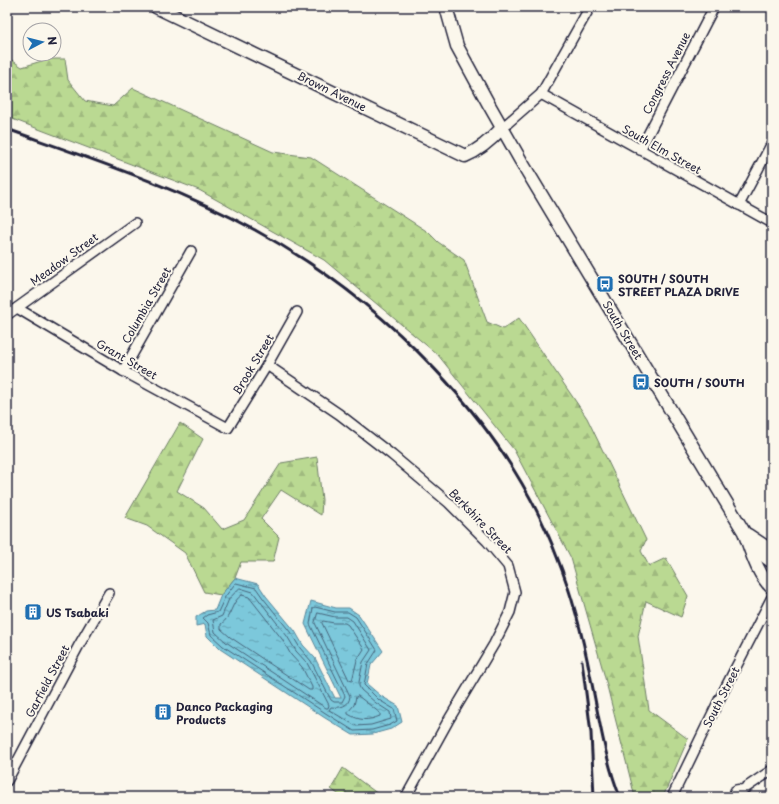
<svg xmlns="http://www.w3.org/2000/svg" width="779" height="804" viewBox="0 0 779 804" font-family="'Playpen Sans',sans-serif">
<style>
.forest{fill:url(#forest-firs);stroke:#6e7e66}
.water{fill:url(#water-ripples);stroke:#58869b}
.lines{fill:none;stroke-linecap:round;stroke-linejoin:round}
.shore{stroke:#46647b;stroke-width:1}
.street-casing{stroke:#22223b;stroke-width:12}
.secondary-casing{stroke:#22223b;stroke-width:15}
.highway-casing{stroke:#22223b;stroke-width:19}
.street{stroke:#fbf7ec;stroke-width:9}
.secondary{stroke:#fbf7ec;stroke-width:12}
.highway{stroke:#fbf7ec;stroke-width:16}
.rail{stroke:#22223b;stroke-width:3}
.labels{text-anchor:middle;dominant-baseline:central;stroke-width:4;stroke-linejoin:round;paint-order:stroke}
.street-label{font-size:11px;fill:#22223b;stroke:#fbf7ec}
.poi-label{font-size:11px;font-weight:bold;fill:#22223b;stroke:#fbf7ec;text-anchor:start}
</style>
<defs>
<pattern id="forest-firs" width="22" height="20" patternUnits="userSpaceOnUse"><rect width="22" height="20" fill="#bad992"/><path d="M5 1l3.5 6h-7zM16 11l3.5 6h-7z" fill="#a0ba7f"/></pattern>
<pattern id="water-ripples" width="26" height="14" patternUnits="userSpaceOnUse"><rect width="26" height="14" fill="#7cc8db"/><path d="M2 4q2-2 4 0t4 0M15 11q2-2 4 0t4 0" fill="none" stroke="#65a2b3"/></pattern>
</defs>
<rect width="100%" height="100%" fill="#fbf7ec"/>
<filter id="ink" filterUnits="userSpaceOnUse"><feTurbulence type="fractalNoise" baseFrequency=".025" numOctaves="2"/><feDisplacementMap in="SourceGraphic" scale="8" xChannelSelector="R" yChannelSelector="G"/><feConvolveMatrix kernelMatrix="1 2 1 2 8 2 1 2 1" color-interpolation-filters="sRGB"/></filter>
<g filter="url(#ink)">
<g class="forest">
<path d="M 7,57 L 22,67 L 48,59 L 65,59 L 68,80 L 85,101 L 113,106 L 133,88 L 273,152 L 311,157 L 428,232 L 438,242 L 464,260 L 487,322 L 503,329 L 519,318 L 587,418 L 646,540 L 641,551 L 649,566 L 666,558 L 688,596 L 681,617 L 646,601 L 638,636 L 649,710 L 688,739 L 663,797 L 635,797 L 604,674 L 571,558 L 514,450 L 438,355 L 324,260 L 199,190 L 7,117 Z"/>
<path d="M 180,423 L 203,439 L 177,491 L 204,508 L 222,529 L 244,520 L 281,463 L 317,457 L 322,500 L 321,515 L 281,490 L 261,519 L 279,537 L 273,562 L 241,562 L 235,578 L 221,595 L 204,592 L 185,553 L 147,526 L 125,518 Z"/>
<path d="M 343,768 L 382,797 L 342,797 L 331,789 Z"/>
</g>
<path class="water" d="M 235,578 L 258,584 L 266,596 L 295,631 L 303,645 L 315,658 L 335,698 L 341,698 L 305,624 L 311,601 L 336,608 L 349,608 L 359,615 L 383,651 L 371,665 L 367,684 L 381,696 L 398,706 L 402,722 L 391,729 L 373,734 L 353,735 L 325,718 L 220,649 L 207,636 L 205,624 L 196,626 L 196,617 L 206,611 L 215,610 L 221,595 Z"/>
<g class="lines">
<g class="shore">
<path d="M 236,583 L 256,588 L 263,598 L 291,633 L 300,648 L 311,661 L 331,700 L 334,702 L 342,702 L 345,696 L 310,624 L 313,608 L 315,607 L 335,612 L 348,612 L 356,617 L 377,650 L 368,664 L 364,685 L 379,700 L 394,709 L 397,721 L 390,725 L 372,730 L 354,731 L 327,714 L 223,646 L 211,635 L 208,623 L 203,618 L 207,615 L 218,612 L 225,597 Z"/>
<path d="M 240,588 L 253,592 L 287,636 L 296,651 L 307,663 L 329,705 L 328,708 L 326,708 L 226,642 L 215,632 L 213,620 L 222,616 L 229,599 Z"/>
<path d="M 242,595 L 249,597 L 282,639 L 291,655 L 302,667 L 312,687 L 312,690 L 309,690 L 230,637 L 221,629 L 221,624 C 232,617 231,601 242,595 Z"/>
<path d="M 318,613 L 335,617 L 347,617 L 353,621 L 371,650 L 363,662 L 359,682 L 359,686 L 361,690 L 376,703 L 390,712 L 391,719 L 371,725 L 356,726 L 329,710 L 331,707 C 340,708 349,707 350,696 L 315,623 Z"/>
<path d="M 323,621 L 334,623 L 345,623 L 348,625 L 364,649 L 357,660 L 352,681 L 349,680 L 322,623 Z"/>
<path d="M 358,696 L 380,713 L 380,716 C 367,721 360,721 348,714 L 348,712 L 354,705 L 356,697 Z"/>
</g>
<g class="street-casing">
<g id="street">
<path d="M 541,94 L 772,223"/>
<path d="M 502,128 L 541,94 L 590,7"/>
<path d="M 640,150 L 714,7"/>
<path d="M 739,205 L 772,143"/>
<path d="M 17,308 L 123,371 L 228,428 L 267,365 L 297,312"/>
<path d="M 7,315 L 135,223"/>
<path d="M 267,365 L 339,414 L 392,455 L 449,503 L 487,541 L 508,566 L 515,592 L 510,612 L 494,644 L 448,721 L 406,797"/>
<path d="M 123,371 L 191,251"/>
<path d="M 7,781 L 78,647 L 109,593"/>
<path d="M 735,795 L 772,770"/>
<path d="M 672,797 L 719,700 L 772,597"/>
</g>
</g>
<g class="secondary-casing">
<g id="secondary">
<path d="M 156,7 L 465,156 C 480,150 491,140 502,128"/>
<path d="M 446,7 L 457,46 L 488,103 L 521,161 L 744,532 C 751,551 757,574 772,588"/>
<path d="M 748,535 L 772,551"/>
<path d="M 750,542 L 756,550 L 772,562"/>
</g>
</g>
<g class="highway-casing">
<path id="highway" d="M 738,793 L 738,797"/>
</g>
<use href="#street" class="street"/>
<use href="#secondary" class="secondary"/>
<use href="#highway" class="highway"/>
<g class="rail">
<path d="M 7,129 C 91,159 177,187 255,230 C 381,299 506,421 557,557 C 573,597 583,637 591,679 C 599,718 605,759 620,797"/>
<path d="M 582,661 L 591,733 L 594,797"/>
</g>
</g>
</g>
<defs>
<g id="bus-square" transform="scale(0.9)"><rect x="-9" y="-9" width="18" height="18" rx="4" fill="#1f6fb2" stroke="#fbf7ec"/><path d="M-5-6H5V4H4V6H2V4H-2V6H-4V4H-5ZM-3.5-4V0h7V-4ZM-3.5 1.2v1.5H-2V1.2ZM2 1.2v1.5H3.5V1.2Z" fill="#fff"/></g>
<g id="building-square" transform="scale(0.9)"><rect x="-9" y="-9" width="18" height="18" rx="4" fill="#1f6fb2" stroke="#fbf7ec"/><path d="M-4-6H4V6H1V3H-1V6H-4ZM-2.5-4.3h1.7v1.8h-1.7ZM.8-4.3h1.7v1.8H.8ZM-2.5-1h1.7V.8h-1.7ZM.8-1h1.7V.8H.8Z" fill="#fff"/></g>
</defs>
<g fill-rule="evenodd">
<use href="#bus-square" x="605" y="284"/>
<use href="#bus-square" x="641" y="382"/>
<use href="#building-square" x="33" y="612"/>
<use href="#building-square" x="163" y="712"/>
</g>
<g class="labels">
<g class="street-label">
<text transform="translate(666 73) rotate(-63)">Congress Avenue</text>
<text transform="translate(332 91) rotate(26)">Brown Avenue</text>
<text transform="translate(662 149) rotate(29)">South Elm Street</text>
<text transform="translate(64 259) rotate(-36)">Meadow Street</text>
<text transform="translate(146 305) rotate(-60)">Columbia Street</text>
<text transform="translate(623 330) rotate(59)">South Street</text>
<text transform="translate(127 359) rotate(30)">Grant Street</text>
<text transform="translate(253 364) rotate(-59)">Brook Street</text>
<text transform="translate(481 521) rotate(46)">Berkshire Street</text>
<text transform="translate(47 681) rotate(-62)">Garfield Street</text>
<text transform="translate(721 697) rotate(-63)">South Street</text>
</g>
<g class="poi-label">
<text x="618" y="278">SOUTH / SOUTH<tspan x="618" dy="13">STREET PLAZA DRIVE</tspan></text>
<text x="654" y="382">SOUTH / SOUTH</text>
<text x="46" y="612">US Tsabaki</text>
<text x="176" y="706">Danco Packaging<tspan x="176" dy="13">Products</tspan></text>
</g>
</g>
<rect width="779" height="804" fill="none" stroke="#fbf7ec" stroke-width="24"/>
<rect x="12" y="12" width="755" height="780" fill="none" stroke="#22223b" stroke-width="1.5" filter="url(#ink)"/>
<g transform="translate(42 42) rotate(83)"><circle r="19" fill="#fbf7ec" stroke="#a4a2a5"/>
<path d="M0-3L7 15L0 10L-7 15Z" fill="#1f6fb2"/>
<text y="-6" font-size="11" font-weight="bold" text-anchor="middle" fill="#22223b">N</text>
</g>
</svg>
